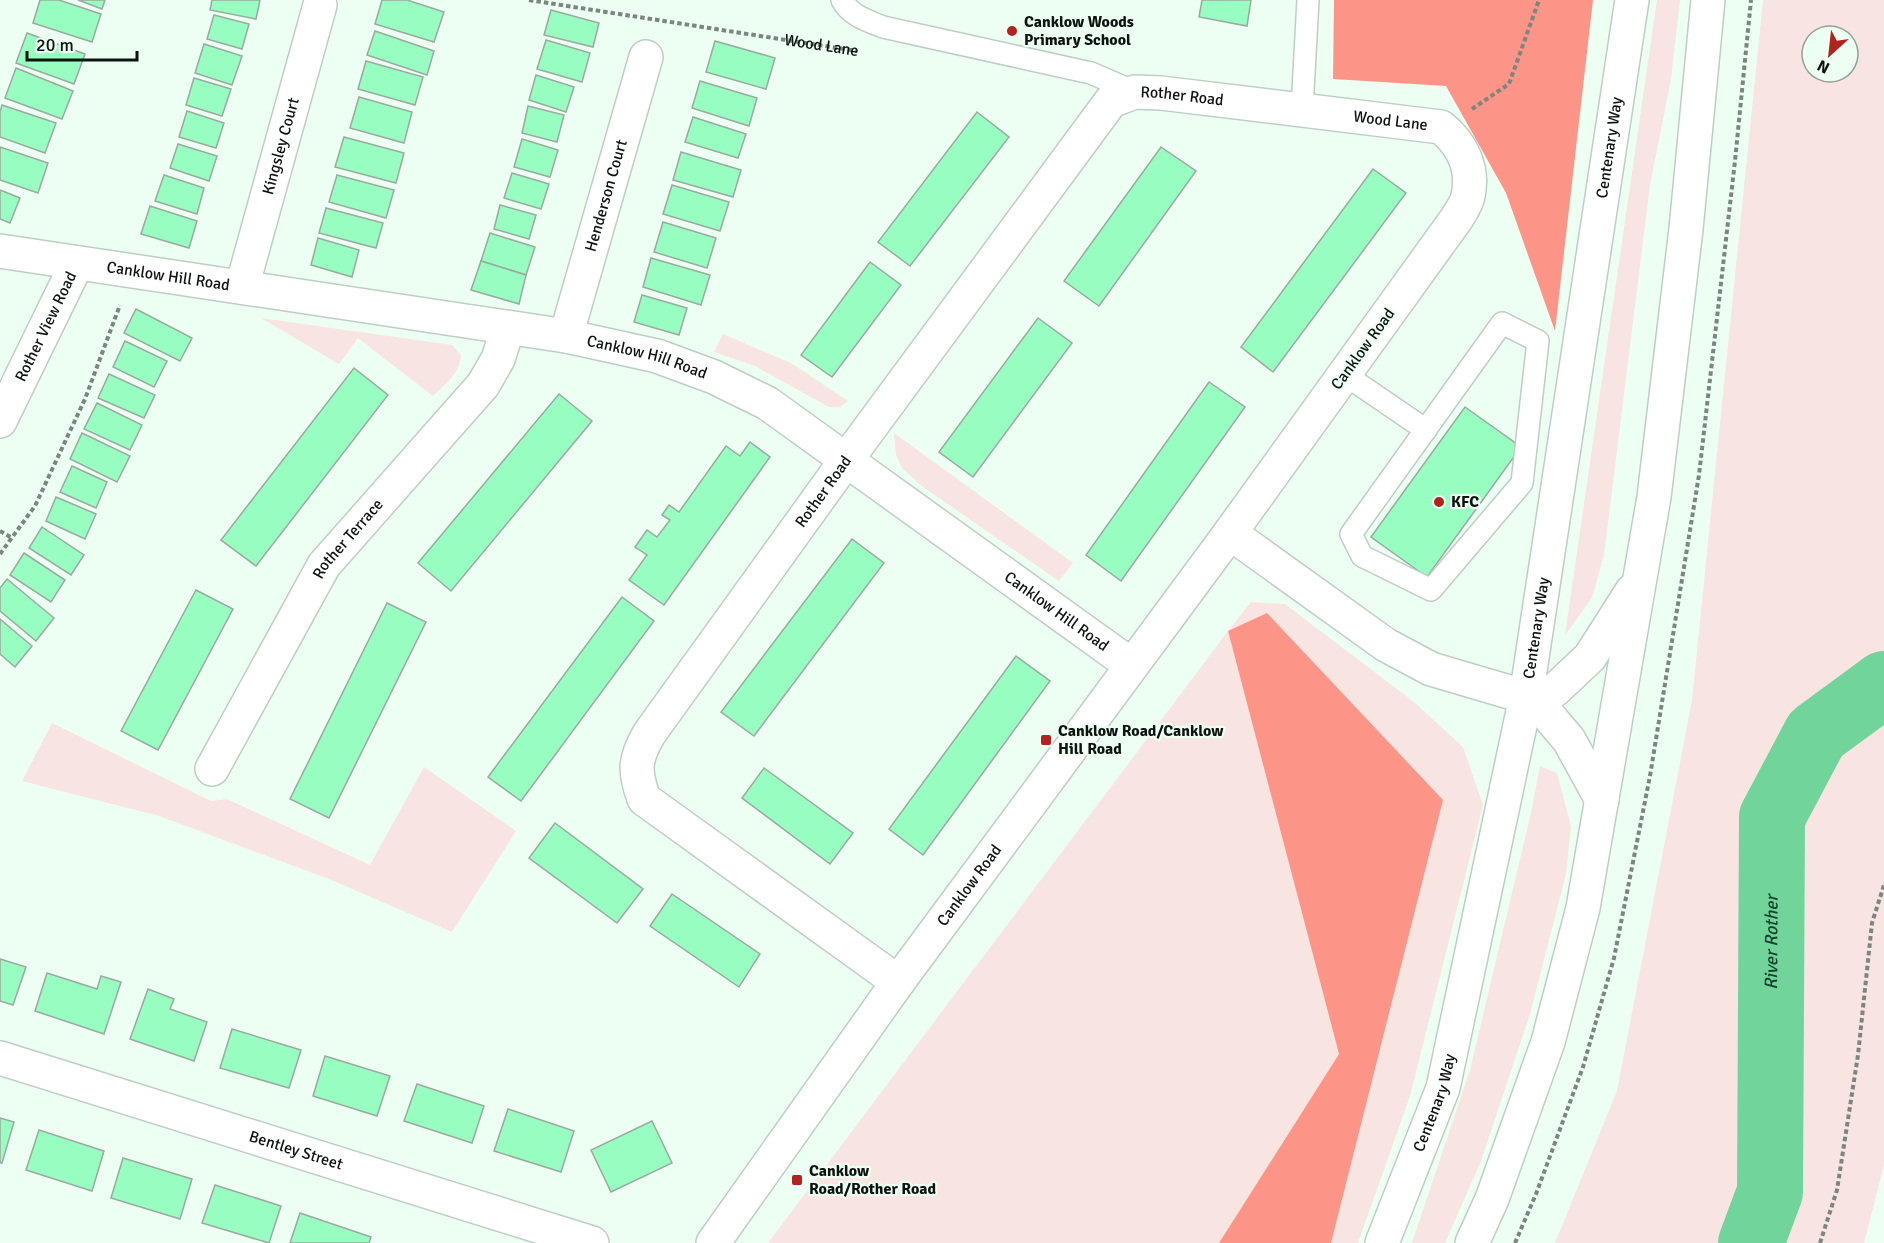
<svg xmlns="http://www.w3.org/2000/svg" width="1884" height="1243" viewBox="0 0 1884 1243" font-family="Signika,sans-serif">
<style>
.green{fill:#f8e4e0;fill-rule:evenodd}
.forest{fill:#fc9588}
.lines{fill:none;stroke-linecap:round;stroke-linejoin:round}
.river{stroke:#70d49b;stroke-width:66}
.building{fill:#98fdc1;stroke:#9aaa9f;stroke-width:1.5}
.lane-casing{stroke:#bdcec3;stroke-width:24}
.street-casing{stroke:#bdcec3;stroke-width:36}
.secondary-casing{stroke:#bdcec3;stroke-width:36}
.primary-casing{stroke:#bdcec3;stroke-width:36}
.path{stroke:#7a867e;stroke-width:4;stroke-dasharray:4.5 3;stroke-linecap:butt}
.lane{stroke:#fff;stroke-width:21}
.street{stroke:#fff;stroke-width:33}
.secondary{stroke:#fff;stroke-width:33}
.primary{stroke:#fff;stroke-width:33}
.poi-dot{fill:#b2221e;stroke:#edfff3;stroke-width:2}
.labels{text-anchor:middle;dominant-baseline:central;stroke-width:4.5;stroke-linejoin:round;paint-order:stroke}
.poi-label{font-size:16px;font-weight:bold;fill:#0d130f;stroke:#edfff3;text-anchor:start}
.street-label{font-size:16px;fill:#0d130f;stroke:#edfff3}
.water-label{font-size:18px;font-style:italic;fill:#16412a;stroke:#edfff3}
</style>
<rect width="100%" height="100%" fill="#edfff3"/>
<g class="green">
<path d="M 1657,0 L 1680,0 L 1671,79 L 1650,185 L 1604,555 L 1592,598 L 1565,635 Z"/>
<path d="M 1763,0 L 1884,0 L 1884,1165 L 1864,1243 L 1555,1243 L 1617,1091 L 1692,700 ZM 1812,36 L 1848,36 L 1848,72 L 1812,72 Z"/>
<path d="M 261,318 L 452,345 L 461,355 C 459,374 447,383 433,396 L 358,338 L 339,364 Z"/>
<path d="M 723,334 L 791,363 L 848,401 L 840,407 L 829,407 L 755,366 L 714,352 Z"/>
<path d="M 894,433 L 1073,563 L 1059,581 L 923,487 L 902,468 L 896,455 Z"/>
<path d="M 1251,602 L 1285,604 L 1414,702 L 1463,747 L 1483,805 L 1410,1096 L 1358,1243 L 1331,1243 L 1443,800 L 1228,631 L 1339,1054 L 1219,1243 L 768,1243 L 1228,631 Z"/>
<path d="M 52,723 L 211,801 L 227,799 L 370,865 L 424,767 L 516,831 L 452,932 L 329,879 L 159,816 L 22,781 Z"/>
<path d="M 1540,766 L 1557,773 L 1571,826 L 1566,874 L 1530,1014 L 1481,1161 L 1445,1243 L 1412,1243 L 1470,1070 L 1531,813 Z"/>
</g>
<g class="forest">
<path d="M 1334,0 L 1593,0 L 1555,331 L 1506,193 L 1446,86 L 1333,79 Z"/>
<path d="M 1267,613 L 1443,800 L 1331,1243 L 1219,1243 L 1339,1054 L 1228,631 Z"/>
</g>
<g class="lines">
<path class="river" id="s1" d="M 1751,1243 L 1770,1192 L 1772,817 L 1816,734 L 1884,684"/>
</g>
<g class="building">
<path d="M 40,0 L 59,0 L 101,14 L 92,42 L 33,23 Z"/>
<path d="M 78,0 L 105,0 L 102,9 Z"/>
<path d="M 212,0 L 260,0 L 256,19 L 210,10 Z"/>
<path d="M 382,0 L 407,0 L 444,12 L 434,42 L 375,24 Z"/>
<path d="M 1202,0 L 1251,0 L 1247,26 L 1199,17 Z"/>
<path d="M 551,10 L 599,23 L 593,47 L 544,35 Z"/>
<path d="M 214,15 L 249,24 L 242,49 L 207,39 Z"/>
<path d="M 375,31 L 434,51 L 427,75 L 367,55 Z"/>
<path d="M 27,33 L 85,54 L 74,84 L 16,63 Z"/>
<path d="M 546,40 L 590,53 L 582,82 L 537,69 Z"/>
<path d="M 715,41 L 775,58 L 766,89 L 706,72 Z"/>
<path d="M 204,44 L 242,56 L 232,85 L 195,73 Z"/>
<path d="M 366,61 L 423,77 L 415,105 L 358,89 Z"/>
<path d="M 16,68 L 73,91 L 62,119 L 5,98 Z"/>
<path d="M 536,75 L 574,87 L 566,112 L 529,100 Z"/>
<path d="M 194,78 L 231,89 L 222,116 L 186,105 Z"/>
<path d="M 700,81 L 757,98 L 749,126 L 692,108 Z"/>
<path d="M 359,97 L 412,112 L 404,143 L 350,128 Z"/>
<path d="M 2,105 L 56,123 L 45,153 L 0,137 L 0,112 Z"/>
<path d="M 528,106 L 564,115 L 557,142 L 522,133 Z"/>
<path d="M 187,111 L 224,123 L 216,148 L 179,137 Z"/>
<path d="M 977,112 L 1009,137 L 910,266 L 878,242 Z"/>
<path d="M 693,117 L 746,134 L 738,158 L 685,142 Z"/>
<path d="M 344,137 L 404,153 L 396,183 L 335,167 Z"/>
<path d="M 522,139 L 558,150 L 550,177 L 514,167 Z"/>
<path d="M 178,144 L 217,156 L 209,181 L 170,168 Z"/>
<path d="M 0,147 L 48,163 L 38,193 L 0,180 Z"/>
<path d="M 1161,147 L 1196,171 L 1099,306 L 1064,281 Z"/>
<path d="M 681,152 L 741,170 L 733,197 L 673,180 Z"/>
<path d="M 1373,169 L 1406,193 L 1273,372 L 1241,347 Z"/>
<path d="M 512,173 L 549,184 L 541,209 L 504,198 Z"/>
<path d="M 164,175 L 204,188 L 197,214 L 155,201 Z"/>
<path d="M 337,175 L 394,190 L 386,218 L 329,202 Z"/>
<path d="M 672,185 L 729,202 L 720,231 L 663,214 Z"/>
<path d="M 0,190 L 20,198 L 10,223 L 0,219 Z"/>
<path d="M 500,205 L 536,215 L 529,239 L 494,229 Z"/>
<path d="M 150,206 L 197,221 L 189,248 L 141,234 Z"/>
<path d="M 326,208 L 383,223 L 376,248 L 319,233 Z"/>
<path d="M 663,222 L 716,238 L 707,268 L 654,252 Z"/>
<path d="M 490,233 L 535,247 L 526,275 L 481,261 Z"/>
<path d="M 318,238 L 359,250 L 352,277 L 311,265 Z"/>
<path d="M 651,258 L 710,275 L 701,305 L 643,287 Z"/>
<path d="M 481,261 L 526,275 L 519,304 L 471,290 Z"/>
<path d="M 870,262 L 901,285 L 832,377 L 801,355 Z"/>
<path d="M 642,295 L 687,308 L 679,335 L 634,322 Z"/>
<path d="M 136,309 L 192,338 L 180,361 L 124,333 Z"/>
<path d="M 1038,318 L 1072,343 L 973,477 L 939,452 Z"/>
<path d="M 125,341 L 167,361 L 154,387 L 113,367 Z"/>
<path d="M 354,368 L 388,395 L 256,566 L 221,540 Z"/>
<path d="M 109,374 L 155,395 L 144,418 L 98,398 Z"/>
<path d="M 1209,382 L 1245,407 L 1121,581 L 1086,555 Z"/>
<path d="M 559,394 L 592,421 L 451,591 L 418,563 Z"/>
<path d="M 97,403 L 142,425 L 130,450 L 84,429 Z"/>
<path d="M 1465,407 L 1521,447 L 1427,577 L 1371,537 Z"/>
<path d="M 82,433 L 130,456 L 117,482 L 70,459 Z"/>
<path d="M 750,442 L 770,457 L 664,605 L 629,580 L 647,555 L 635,547 L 647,530 L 657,537 L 670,520 L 662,515 L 669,505 L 679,512 L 726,446 L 740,456 Z"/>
<path d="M 72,466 L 107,482 L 96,508 L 60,492 Z"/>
<path d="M 56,497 L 96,514 L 85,539 L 46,521 Z"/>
<path d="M 42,527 L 84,555 L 71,575 L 29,548 Z"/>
<path d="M 852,539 L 884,563 L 754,736 L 721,712 Z"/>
<path d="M 24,553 L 65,580 L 51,602 L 10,575 Z"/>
<path d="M 7,579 L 54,618 L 36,641 L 0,611 L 0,588 Z"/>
<path d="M 196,590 L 233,609 L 158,750 L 121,731 Z"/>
<path d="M 622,597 L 654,621 L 521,801 L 488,777 Z"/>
<path d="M 387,603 L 426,622 L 329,818 L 290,799 Z"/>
<path d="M 0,619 L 32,646 L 15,667 L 0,654 Z"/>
<path d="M 1016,656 L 1050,681 L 923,855 L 889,829 Z"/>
<path d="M 764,768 L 853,833 L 830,864 L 742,798 Z"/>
<path d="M 555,823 L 643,889 L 617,923 L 529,858 Z"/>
<path d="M 672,894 L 760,954 L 739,987 L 650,926 Z"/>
<path d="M 0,959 L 26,967 L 13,1005 L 0,1001 Z"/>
<path d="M 47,973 L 97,989 L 101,976 L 121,982 L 104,1034 L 35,1011 Z"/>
<path d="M 148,989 L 174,999 L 170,1009 L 207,1022 L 194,1061 L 130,1039 Z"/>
<path d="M 232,1029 L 301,1050 L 289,1088 L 220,1068 Z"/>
<path d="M 325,1056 L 390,1076 L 377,1116 L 313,1096 Z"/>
<path d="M 417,1084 L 484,1106 L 472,1143 L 404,1121 Z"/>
<path d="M 508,1109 L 574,1131 L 561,1172 L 494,1151 Z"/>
<path d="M 0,1118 L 14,1122 L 2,1163 L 0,1163 Z"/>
<path d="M 652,1121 L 672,1163 L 611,1192 L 591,1150 Z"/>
<path d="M 39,1130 L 104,1151 L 92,1191 L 26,1170 Z"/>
<path d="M 123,1158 L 192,1179 L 180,1219 L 111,1198 Z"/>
<path d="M 215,1185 L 281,1206 L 269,1243 L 202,1223 Z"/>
<path d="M 300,1213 L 371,1237 L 369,1243 L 290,1243 Z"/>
</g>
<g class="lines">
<g class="lane-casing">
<g id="lane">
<path d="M 842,0 C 851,16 866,20 883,27 L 1091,73 L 1135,92"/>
<path d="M 1302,109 L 1308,0"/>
<path d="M 1502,323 L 1538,341 L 1522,483 L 1431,590 L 1362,556 L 1351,534 Z"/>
<path d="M 1344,374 L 1426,430"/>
</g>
</g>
<g class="street-casing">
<g id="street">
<path id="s3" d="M 0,251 L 566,336 L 657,356 L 714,377 L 767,403 L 1131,665"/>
<path id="s4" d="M 242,287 L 320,5"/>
<path id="s5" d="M 566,336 L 646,57"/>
<path id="s6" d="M 0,421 L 77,263"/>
<path id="s7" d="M 212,769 L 324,565 L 483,385 L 498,359 L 508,328"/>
<path id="s8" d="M 898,982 L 644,799 C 634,771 634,760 649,734 L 847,459 L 1111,101 L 1135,92 L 1161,93 L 1441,127 C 1462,144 1474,168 1468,196 C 1467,203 1461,211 1457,218 L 1230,533"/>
<path id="s9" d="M 0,1058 L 592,1243"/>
</g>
</g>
<g class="secondary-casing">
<g id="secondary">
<path id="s10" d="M 713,1243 L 898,982 L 1230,533 L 1386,645 L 1431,669 L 1526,697 L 1546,713 L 1569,740 L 1602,800"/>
</g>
</g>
<g class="primary-casing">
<g id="primary">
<path d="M 1526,697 L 1555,690 L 1590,657 L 1632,591"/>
<path id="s11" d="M 1382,1243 L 1443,1088 L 1526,697 L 1632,0"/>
<path d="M 1472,1243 L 1492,1199 L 1548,1042 L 1583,908 L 1654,497 L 1686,229 L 1708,0"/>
</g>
</g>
<g class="path">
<path id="s2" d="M 529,0 L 857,51"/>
<path d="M 1472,109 L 1509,84 L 1539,0"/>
<path d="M 0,531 L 12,538"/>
<path d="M 0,554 L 35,506 L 85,399 L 120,305"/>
<path d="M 1515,1243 L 1536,1194 L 1583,1067 L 1614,958 L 1650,776 L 1699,475 L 1735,161 L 1751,0"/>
<path d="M 1820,1243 L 1837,1190 L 1858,1055 L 1872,923 L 1884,885"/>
</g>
<use href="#lane" class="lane"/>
<use href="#street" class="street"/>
<use href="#secondary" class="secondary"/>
<use href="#primary" class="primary"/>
</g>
<g class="poi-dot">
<circle cx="1012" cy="31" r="6"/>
<circle cx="1439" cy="502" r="6"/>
<rect x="1040" y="734" width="12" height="12" rx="3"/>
<rect x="791" y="1174" width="12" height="12" rx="3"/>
</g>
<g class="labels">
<g class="poi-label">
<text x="1024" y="22">Canklow Woods<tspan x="1024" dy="18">Primary School</tspan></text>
<text x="1451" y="502">KFC</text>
<text x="1058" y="731">Canklow Road/Canklow<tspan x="1058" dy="18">Hill Road</tspan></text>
<text x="809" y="1171">Canklow<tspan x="809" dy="18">Road/Rother Road</tspan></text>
</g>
<g class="street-label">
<text stroke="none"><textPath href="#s2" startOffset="296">Wood Lane</textPath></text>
<text stroke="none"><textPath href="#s8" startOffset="1238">Rother Road</textPath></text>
<text stroke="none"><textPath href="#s8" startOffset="1448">Wood Lane</textPath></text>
<text stroke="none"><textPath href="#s4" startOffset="146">Kingsley Court</textPath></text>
<text stroke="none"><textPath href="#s11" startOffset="1122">Centenary Way</textPath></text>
<text stroke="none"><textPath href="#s5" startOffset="146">Henderson Court</textPath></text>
<text stroke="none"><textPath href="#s3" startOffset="170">Canklow Hill Road</textPath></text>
<text stroke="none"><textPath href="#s6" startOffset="105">Rother View Road</textPath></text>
<text transform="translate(1363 349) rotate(-54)">Canklow Road</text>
<text stroke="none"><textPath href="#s3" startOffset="656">Canklow Hill Road</textPath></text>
<text stroke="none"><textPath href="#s8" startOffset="680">Rother Road</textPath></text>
<text stroke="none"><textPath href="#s7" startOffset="268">Rother Terrace</textPath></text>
<text stroke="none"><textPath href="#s3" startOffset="1142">Canklow Hill Road</textPath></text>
<text stroke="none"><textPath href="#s11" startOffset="636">Centenary Way</textPath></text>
<text stroke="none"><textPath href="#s10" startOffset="440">Canklow Road</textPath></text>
<text stroke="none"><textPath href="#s11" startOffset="150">Centenary Way</textPath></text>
<text stroke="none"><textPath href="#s9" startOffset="310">Bentley Street</textPath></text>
</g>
<g class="water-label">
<text stroke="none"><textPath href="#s1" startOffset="304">River Rother</textPath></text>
</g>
</g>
<g transform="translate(1830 54) rotate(207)"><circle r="28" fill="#edfff3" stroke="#93a198" stroke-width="1.5"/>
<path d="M0-4.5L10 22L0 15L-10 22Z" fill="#b2221e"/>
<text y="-9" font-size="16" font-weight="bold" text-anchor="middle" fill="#0d130f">N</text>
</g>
<path d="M27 51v9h110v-9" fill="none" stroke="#0d130f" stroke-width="3"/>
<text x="36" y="51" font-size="18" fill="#0d130f" stroke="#edfff3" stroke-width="4.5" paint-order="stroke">20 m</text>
</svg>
